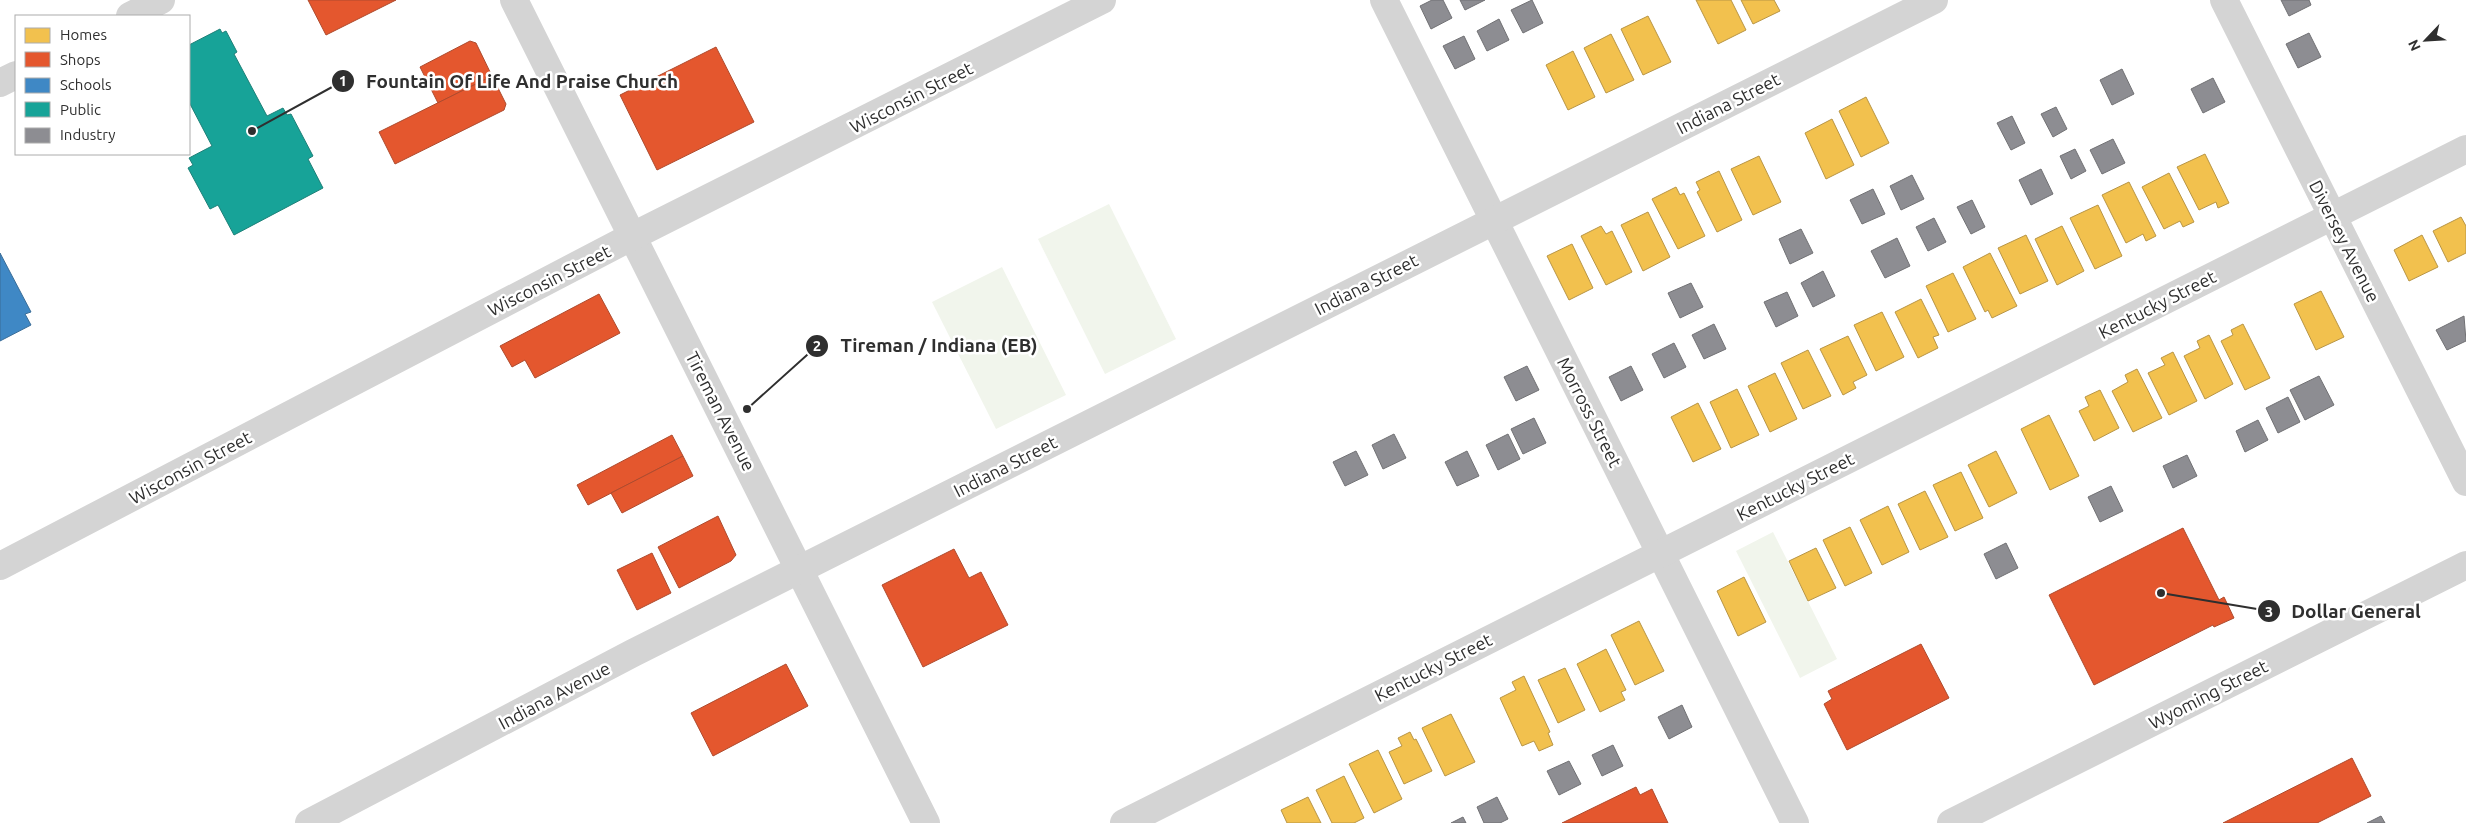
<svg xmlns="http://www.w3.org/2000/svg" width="2466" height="823" viewBox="0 0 2466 823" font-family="Ubuntu,sans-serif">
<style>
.green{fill:#f1f5ec}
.homes{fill:#f2c14e;stroke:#b89545}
.shops{fill:#e4572e;stroke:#ae4b2e}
.schools{fill:#3f88c5;stroke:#3a6d98}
.public{fill:#17a398;stroke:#1e8078}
.industry{fill:#8d8d92;stroke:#717174}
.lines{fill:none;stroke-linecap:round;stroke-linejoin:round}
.minor{stroke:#d4d4d4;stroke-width:28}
.labels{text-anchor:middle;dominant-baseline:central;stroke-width:5;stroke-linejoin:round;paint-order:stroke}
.street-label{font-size:18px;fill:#2f2f2f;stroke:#fff}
.leader{fill:none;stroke:#2f2f2f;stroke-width:2}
.callout-dot{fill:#2f2f2f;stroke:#fff;stroke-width:2}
.mark-label{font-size:15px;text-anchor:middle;font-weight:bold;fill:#fff}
.callout-label{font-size:19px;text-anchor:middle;font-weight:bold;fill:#2f2f2f;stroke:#fff;stroke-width:5;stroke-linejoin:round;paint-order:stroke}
</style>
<rect width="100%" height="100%" fill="#fff"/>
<g class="green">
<path d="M 1109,204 L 1176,339 L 1105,374 L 1038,239 Z"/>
<path d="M 1002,267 L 1066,395 L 996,429 L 932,302 Z"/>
<path d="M 1773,532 L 1837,659 L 1800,678 L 1736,551 Z"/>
</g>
<g class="homes">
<path d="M 1696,0 L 1731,0 L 1746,30 L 1718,44 Z"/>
<path d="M 1741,0 L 1774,0 L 1780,11 L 1753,24 Z"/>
<path d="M 1648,16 L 1671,62 L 1643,75 L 1621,29 Z"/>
<path d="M 1611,34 L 1634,80 L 1606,93 L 1584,48 Z"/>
<path d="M 1573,51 L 1595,97 L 1568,110 L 1546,65 Z"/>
<path d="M 1866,97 L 1889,143 L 1861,157 L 1839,111 Z"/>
<path d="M 1832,119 L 1854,165 L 1826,179 L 1805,133 Z"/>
<path d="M 2205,154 L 2229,203 L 2218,208 L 2216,202 L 2199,210 L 2177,167 Z"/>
<path d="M 1759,156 L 1781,202 L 1753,215 L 1731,169 Z"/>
<path d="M 1719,171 L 1742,220 L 1717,232 L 1697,192 L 1700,190 L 1696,182 Z"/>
<path d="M 2169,173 L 2194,222 L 2183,227 L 2180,221 L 2164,229 L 2142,187 Z"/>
<path d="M 2129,182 L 2156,236 L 2146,241 L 2143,234 L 2126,243 L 2102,195 Z"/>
<path d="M 1676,187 L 1680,195 L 1684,193 L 1705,236 L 1678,249 L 1652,199 Z"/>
<path d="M 2098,205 L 2122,256 L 2095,269 L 2070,218 Z"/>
<path d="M 1648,212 L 1670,257 L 1643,271 L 1621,225 Z"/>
<path d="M 2461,217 L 2466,226 L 2466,253 L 2448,262 L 2433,231 Z"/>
<path d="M 1601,226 L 1606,234 L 1612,231 L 1632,272 L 1606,285 L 1581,236 Z"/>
<path d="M 2062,226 L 2084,271 L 2057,285 L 2035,239 Z"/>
<path d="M 2026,235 L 2048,281 L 2020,294 L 1998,248 Z"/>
<path d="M 2422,235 L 2438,267 L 2409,281 L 2394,250 Z"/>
<path d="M 1572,244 L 1593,288 L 1569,300 L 1547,256 Z"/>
<path d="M 1990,253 L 2017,306 L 1992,318 L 1988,310 L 1985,312 L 1963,267 Z"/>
<path d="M 1953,273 L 1976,319 L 1948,332 L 1926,286 Z"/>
<path d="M 2321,291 L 2344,337 L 2316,350 L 2294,304 Z"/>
<path d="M 1921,299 L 1939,335 L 1933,337 L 1938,348 L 1918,358 L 1895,312 Z"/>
<path d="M 1882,312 L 1904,357 L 1876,371 L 1854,325 Z"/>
<path d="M 2243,324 L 2270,378 L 2245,390 L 2221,341 L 2233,335 L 2231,330 Z"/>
<path d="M 2209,335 L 2233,384 L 2205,399 L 2184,356 L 2200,348 L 2197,341 Z"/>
<path d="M 1848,336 L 1867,375 L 1853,382 L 1856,388 L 1843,395 L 1820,349 Z"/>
<path d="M 1808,350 L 1831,396 L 1803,409 L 1781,363 Z"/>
<path d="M 2173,352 L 2197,401 L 2169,415 L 2148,373 L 2165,365 L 2161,358 Z"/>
<path d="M 2137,369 L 2162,418 L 2133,432 L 2112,391 L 2128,382 L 2125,375 Z"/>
<path d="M 1775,373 L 1797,419 L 1770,432 L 1748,386 Z"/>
<path d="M 1737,389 L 1759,435 L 1731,448 L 1710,402 Z"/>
<path d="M 2100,390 L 2119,428 L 2094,441 L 2079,411 L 2089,406 L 2085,397 Z"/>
<path d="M 1698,403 L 1721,449 L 1693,462 L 1671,417 Z"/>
<path d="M 2049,415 L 2079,476 L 2050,490 L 2021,429 Z"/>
<path d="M 1996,451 L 2017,493 L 1989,507 L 1968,465 Z"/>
<path d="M 1961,472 L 1983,518 L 1955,531 L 1933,485 Z"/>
<path d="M 1925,491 L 1948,537 L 1920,550 L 1898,504 Z"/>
<path d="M 1888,506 L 1909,552 L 1882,565 L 1860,520 Z"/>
<path d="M 1850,527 L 1872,573 L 1845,586 L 1823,540 Z"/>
<path d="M 1816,548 L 1836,588 L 1808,601 L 1789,561 Z"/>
<path d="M 1744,577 L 1766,622 L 1738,636 L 1717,591 Z"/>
<path d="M 1639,621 L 1664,671 L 1635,685 L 1611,635 Z"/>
<path d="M 1606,649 L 1626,690 L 1621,692 L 1625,700 L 1600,712 L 1577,664 Z"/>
<path d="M 1565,668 L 1585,710 L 1558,723 L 1538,680 Z"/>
<path d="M 1524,676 L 1550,732 L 1548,733 L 1553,745 L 1539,751 L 1534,741 L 1522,746 L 1500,698 L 1516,690 L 1512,682 Z"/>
<path d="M 1451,714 L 1475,762 L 1445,776 L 1422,728 Z"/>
<path d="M 1410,732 L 1414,740 L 1416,739 L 1432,771 L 1404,784 L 1389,752 L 1402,746 L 1398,738 Z"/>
<path d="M 1378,750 L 1402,799 L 1374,813 L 1349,764 Z"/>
<path d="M 1344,776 L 1364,818 L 1354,823 L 1332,823 L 1316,790 Z"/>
<path d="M 1308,797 L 1321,823 L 1287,823 L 1281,810 Z"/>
</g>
<g class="shops">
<path d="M 308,0 L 396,0 L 326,35 Z"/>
<path d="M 470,41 L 476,43 L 492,76 L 438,103 L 420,67 Z"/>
<path d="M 716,47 L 754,122 L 657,170 L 620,95 Z"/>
<path d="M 492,76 L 506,104 L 504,110 L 395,164 L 379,132 Z"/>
<path d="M 599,294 L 620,333 L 535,378 L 525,360 L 512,367 L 500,346 Z"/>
<path d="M 672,435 L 683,456 L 588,505 L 577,485 Z"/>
<path d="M 683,456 L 693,476 L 622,513 L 611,493 Z"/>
<path d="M 718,516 L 736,555 L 731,561 L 679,588 L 658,547 Z"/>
<path d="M 2183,528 L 2219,600 L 2224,597 L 2234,618 L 2214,627 L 2213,625 L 2094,685 L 2049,595 Z"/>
<path d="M 954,549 L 969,578 L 981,572 L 1008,625 L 923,667 L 882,585 Z"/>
<path d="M 652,553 L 671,593 L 637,610 L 617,570 Z"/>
<path d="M 1921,644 L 1949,698 L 1847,750 L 1824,704 L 1832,699 L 1828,691 Z"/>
<path d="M 786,664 L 808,706 L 713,756 L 691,713 Z"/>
<path d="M 2352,758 L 2371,796 L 2317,823 L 2223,823 Z"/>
<path d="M 1636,787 L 1640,795 L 1652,789 L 1668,823 L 1562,823 Z"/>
</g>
<path class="schools" d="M 0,253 L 31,312 L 25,314 L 31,325 L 0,341 Z"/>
<path class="public" d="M 220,29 L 222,33 L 226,31 L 237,52 L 234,54 L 267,116 L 283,108 L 287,115 L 291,114 L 313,156 L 308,159 L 323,188 L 234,235 L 218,205 L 210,209 L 188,168 L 193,165 L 189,158 L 212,146 L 189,102 L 189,45 Z"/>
<g class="industry">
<path d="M 1432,0 L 1443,0 L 1452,18 L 1431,29 L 1420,6 Z"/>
<path d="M 1460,0 L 1485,0 L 1465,10 Z"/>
<path d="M 1532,0 L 1543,23 L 1523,33 L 1511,10 Z"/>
<path d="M 2281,0 L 2309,0 L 2311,5 L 2289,16 Z"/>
<path d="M 1499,19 L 1509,40 L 1487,51 L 1477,31 Z"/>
<path d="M 2309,33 L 2321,57 L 2298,68 L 2286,44 Z"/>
<path d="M 1464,36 L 1475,59 L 1455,69 L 1443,46 Z"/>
<path d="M 2122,69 L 2134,94 L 2112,105 L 2100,80 Z"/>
<path d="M 2213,78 L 2225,102 L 2203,113 L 2191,89 Z"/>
<path d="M 2056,107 L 2067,129 L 2053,137 L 2041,114 Z"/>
<path d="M 2012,116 L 2025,143 L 2011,150 L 1997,123 Z"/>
<path d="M 2113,139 L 2125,163 L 2102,174 L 2090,150 Z"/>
<path d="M 2075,149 L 2086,171 L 2071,179 L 2060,156 Z"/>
<path d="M 2041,169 L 2053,194 L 2031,205 L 2019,180 Z"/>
<path d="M 1912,175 L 1924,199 L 1901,210 L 1890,186 Z"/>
<path d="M 1873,189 L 1885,214 L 1862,224 L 1850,200 Z"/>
<path d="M 1972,200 L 1985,227 L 1971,234 L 1957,207 Z"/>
<path d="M 1934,218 L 1946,242 L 1928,251 L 1916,227 Z"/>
<path d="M 1801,229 L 1813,253 L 1790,264 L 1779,239 Z"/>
<path d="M 1897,238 L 1910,266 L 1885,278 L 1871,251 Z"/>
<path d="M 1823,271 L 1835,296 L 1813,307 L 1801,283 Z"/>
<path d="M 1691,283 L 1703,307 L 1680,318 L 1668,293 Z"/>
<path d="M 1787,292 L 1798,316 L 1776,327 L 1764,302 Z"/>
<path d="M 2464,316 L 2466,341 L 2447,350 L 2436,330 Z"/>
<path d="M 1714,324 L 1726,349 L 1704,359 L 1692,335 Z"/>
<path d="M 1674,343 L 1686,367 L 1664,378 L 1652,354 Z"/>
<path d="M 1527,366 L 1539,390 L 1516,401 L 1504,377 Z"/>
<path d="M 1631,366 L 1643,390 L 1621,401 L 1609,377 Z"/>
<path d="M 2319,376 L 2334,405 L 2305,420 L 2290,390 Z"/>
<path d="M 2288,397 L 2300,422 L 2278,433 L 2266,408 Z"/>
<path d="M 1534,418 L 1546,443 L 1523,454 L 1511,429 Z"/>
<path d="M 2258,420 L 2268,440 L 2245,452 L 2236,431 Z"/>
<path d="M 1394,434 L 1406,458 L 1383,469 L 1372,445 Z"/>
<path d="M 1508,434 L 1520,459 L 1498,470 L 1486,445 Z"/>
<path d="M 1356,451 L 1368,475 L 1345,486 L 1333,462 Z"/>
<path d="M 1467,451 L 1479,476 L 1457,486 L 1445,462 Z"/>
<path d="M 2187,455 L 2197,476 L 2173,488 L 2163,466 Z"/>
<path d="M 2111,486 L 2123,511 L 2100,522 L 2088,497 Z"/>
<path d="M 2006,543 L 2018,568 L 1996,579 L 1984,554 Z"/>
<path d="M 1682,705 L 1692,727 L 1669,739 L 1658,717 Z"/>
<path d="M 1613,745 L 1623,766 L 1602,776 L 1592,755 Z"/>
<path d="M 1569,761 L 1581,784 L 1559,795 L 1547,771 Z"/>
<path d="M 1497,797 L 1508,819 L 1500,823 L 1484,823 L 1477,807 Z"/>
<path d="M 2381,816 L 2385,823 L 2367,823 Z"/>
<path d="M 1463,817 L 1466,823 L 1451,823 Z"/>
</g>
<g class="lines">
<g class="minor">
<path d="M 514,0 L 926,823"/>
<path d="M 1384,0 L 1795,823"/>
<path d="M 2224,0 L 2466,482"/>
<path d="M 130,16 L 161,0"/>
<path d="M 0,83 L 16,75"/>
<path d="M 0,566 L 633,236 L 1102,0"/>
<path d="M 309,823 L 633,653 L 1934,0"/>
<path d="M 1124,823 L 2466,149"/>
<path d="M 1951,823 L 2466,565"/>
</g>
</g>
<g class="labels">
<g class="street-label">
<text transform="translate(911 97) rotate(-27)">Wisconsin Street</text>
<text transform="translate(1728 103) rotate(-27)">Indiana Street</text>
<text transform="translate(2345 241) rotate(63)">Diversey Avenue</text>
<text transform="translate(549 280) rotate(-27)">Wisconsin Street</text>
<text transform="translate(1366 284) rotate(-27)">Indiana Street</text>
<text transform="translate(2157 304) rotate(-27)">Kentucky Street</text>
<text transform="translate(721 411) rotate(63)">Tireman Avenue</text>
<text transform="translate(1590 412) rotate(63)">Morross Street</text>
<text transform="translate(1005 466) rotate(-27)">Indiana Street</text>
<text transform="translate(190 467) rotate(-28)">Wisconsin Street</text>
<text transform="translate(1795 486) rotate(-27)">Kentucky Street</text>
<text transform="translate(1433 667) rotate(-27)">Kentucky Street</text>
<text transform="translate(2208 694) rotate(-27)">Wyoming Street</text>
<text transform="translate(554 695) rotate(-28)">Indiana Avenue</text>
</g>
</g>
<path class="leader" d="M252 131L343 81M747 409L817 346M2161 593L2269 611"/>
<g class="callout-dot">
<circle cx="252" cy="131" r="5"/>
<circle cx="747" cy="409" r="5"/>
<circle cx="2161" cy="593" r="5"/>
<circle cx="343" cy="81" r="12"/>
<circle cx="817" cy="346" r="12"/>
<circle cx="2269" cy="611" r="12"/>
</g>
<g class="mark-label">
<text x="343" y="86">1</text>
<text x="817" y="351">2</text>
<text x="2269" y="617">3</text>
</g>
<g class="callout-label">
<text x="522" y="88">Fountain Of Life And Praise Church</text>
<text x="939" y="352">Tireman / Indiana (EB)</text>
<text x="2356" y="618">Dollar General</text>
</g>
<rect x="15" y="15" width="175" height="140" fill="#ffffff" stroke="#acacac"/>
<rect x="25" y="28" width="25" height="15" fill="#f2c14e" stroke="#acacac"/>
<text x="60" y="40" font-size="15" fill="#2f2f2f">Homes</text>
<rect x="25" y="52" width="25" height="15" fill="#e4572e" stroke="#acacac"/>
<text x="60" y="65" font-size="15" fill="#2f2f2f">Shops</text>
<rect x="25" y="78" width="25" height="15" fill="#3f88c5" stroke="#acacac"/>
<text x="60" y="90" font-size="15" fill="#2f2f2f">Schools</text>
<rect x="25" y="102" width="25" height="15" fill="#17a398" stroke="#acacac"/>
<text x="60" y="115" font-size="15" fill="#2f2f2f">Public</text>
<rect x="25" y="128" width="25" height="15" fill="#8d8d92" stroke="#acacac"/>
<text x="60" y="140" font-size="15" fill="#2f2f2f">Industry</text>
<g transform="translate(2426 40) rotate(245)" stroke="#ffffff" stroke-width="4" paint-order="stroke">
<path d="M0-4L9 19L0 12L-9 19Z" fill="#2f2f2f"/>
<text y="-8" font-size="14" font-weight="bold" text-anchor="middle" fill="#2f2f2f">N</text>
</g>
</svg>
